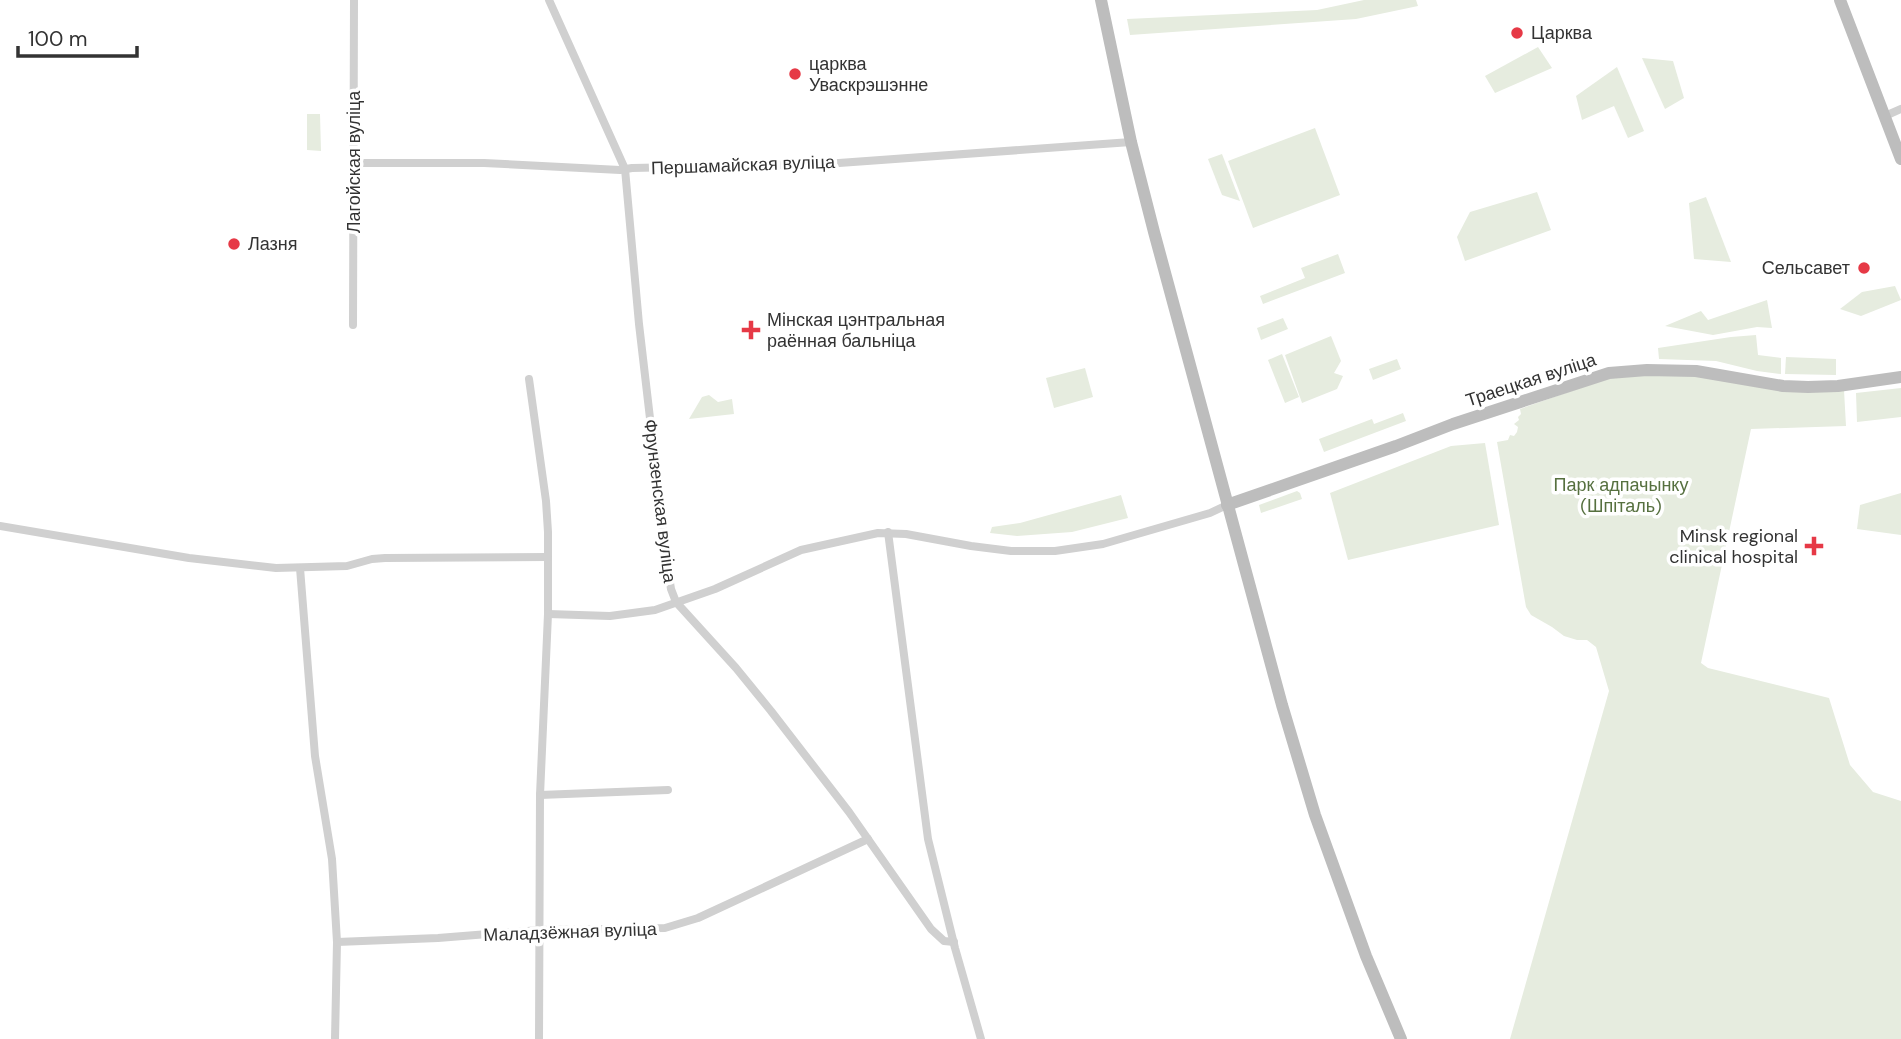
<svg xmlns="http://www.w3.org/2000/svg" width="1901" height="1039" viewBox="0 0 1901 1039" font-family="'DM Sans',sans-serif">
<style>
.green{fill:#e6ecdf}
.lines{fill:none;stroke-linecap:round;stroke-linejoin:round}
.street{stroke:#d0d0d0;stroke-width:8}
.secondary{stroke:#bdbdbd;stroke-width:12}
.poi-dot{fill:#e63946;stroke:#fff;stroke-width:2.5}
.labels{text-anchor:middle;dominant-baseline:central;stroke-width:7;stroke-linejoin:round;paint-order:stroke}
.poi-label{font-size:18px;fill:#333;stroke:#fff;text-anchor:start}
.street-label{font-size:18px;fill:#333;stroke:#fff}
.park-label{font-size:18px;fill:#56703f;stroke:#fff}
</style>
<rect width="100%" height="100%" fill="#fff"/>
<g class="green">
<path d="M 1364,0 L 1416,0 L 1418,6 L 1356,19 L 1130,35 L 1127,19 L 1317,10 Z"/>
<path d="M 1538,47 L 1552,68 L 1495,93 L 1485,76 Z"/>
<path d="M 1642,58 L 1673,61 L 1684,98 L 1665,109 Z"/>
<path d="M 1617,67 L 1644,131 L 1628,138 L 1614,106 L 1582,120 L 1576,96 Z"/>
<path d="M 307,114 L 320,114 L 321,151 L 307,150 Z"/>
<path d="M 1315,128 L 1340,195 L 1253,228 L 1228,161 Z"/>
<path d="M 1222,154 L 1240,201 L 1222,195 L 1208,159 Z"/>
<path d="M 1537,192 L 1551,230 L 1465,261 L 1457,237 L 1470,212 Z"/>
<path d="M 1706,197 L 1731,262 L 1694,259 L 1689,203 Z"/>
<path d="M 1338,254 L 1345,273 L 1263,304 L 1260,296 L 1305,278 L 1301,268 Z"/>
<path d="M 1895,286 L 1901,300 L 1861,316 L 1840,309 L 1862,292 Z"/>
<path d="M 1767,300 L 1772,328 L 1757,327 L 1713,335 L 1665,326 L 1701,311 L 1708,320 Z"/>
<path d="M 1283,318 L 1288,329 L 1261,340 L 1257,328 Z"/>
<path d="M 1756,335 L 1758,355 L 1781,358 L 1781,374 L 1757,371 L 1716,361 L 1659,359 L 1658,348 L 1731,337 Z"/>
<path d="M 1331,336 L 1341,361 L 1334,373 L 1343,376 L 1337,389 L 1302,403 L 1285,355 Z"/>
<path d="M 1282,354 L 1299,397 L 1285,403 L 1268,360 Z"/>
<path d="M 1786,357 L 1836,359 L 1836,375 L 1785,374 Z"/>
<path d="M 1397,359 L 1401,369 L 1373,380 L 1369,369 Z"/>
<path d="M 1085,368 L 1093,397 L 1054,408 L 1046,378 Z"/>
<path d="M 1626,374 L 1698,376 L 1844,390 L 1846,426 L 1751,429 L 1701,663 L 1708,668 L 1829,698 L 1850,765 L 1873,792 L 1901,801 L 1901,1039 L 1510,1039 L 1609,691 L 1596,647 L 1587,640 L 1577,640 L 1564,636 L 1552,627 L 1531,615 L 1526,607 L 1497,442 L 1508,440 L 1510,435 L 1514,436 L 1517,432 L 1518,427 L 1514,424 L 1519,420 L 1518,417 L 1521,414 L 1520,409 L 1600,381 Z"/>
<path d="M 1901,388 L 1901,417 L 1857,422 L 1856,393 Z"/>
<path d="M 709,395 L 718,402 L 732,399 L 734,414 L 689,419 L 702,397 Z"/>
<path d="M 1403,413 L 1406,421 L 1324,452 L 1319,439 L 1372,419 L 1374,424 Z"/>
<path d="M 1485,443 L 1499,525 L 1348,560 L 1330,493 L 1451,446 Z"/>
<path d="M 1297,491 L 1300,493 L 1302,499 L 1261,513 L 1259,505 Z"/>
<path d="M 1901,493 L 1901,535 L 1857,529 L 1860,505 Z"/>
<path d="M 1121,495 L 1128,518 L 1072,532 L 1017,536 L 990,533 L 992,527 L 1020,523 Z"/>
</g>
<g class="lines">
<g class="street">
<path d="M 549,0 L 625,169 L 639,324 L 667,564 L 671,589 L 676,602 L 736,668 L 771,711 L 849,812 L 931,929 L 944,941 L 954,942"/>
<path d="M 1885,116 L 1901,109"/>
<path d="M 354,163 L 484,163 L 620,170 L 632,168 L 825,164 L 1131,142"/>
<path d="M 353,325 L 354,0"/>
<path d="M 529,379 L 546,501 L 548,532 L 548,614 L 540,795 L 539,1039"/>
<path d="M 0,526 L 189,558 L 276,568 L 347,566 L 372,559 L 385,558 L 548,557"/>
<path d="M 888,532 L 928,839 L 955,948 L 981,1039"/>
<path d="M 300,568 L 315,756 L 332,859 L 337,942 L 335,1039"/>
<path d="M 548,614 L 610,616 L 655,610 L 715,589 L 801,550 L 878,533 L 906,534 L 971,546 L 1011,551 L 1055,551 L 1103,544 L 1210,513 L 1227,505"/>
<path d="M 540,795 L 668,790"/>
<path d="M 337,942 L 438,938 L 540,930 L 665,928 L 698,918 L 868,839"/>
</g>
<g class="secondary">
<path d="M 1101,0 L 1131,142 L 1154,232 L 1282,705 L 1315,815 L 1366,956 L 1401,1039"/>
<path d="M 1840,0 L 1901,159"/>
<path d="M 1227,505 L 1396,446 L 1453,424 L 1609,373 L 1647,370 L 1696,371 L 1783,386 L 1808,387 L 1838,386 L 1901,377"/>
</g>
</g>
<g class="poi-dot">
<circle cx="1517" cy="33" r="7"/>
<circle cx="795" cy="74" r="7"/>
<circle cx="234" cy="244" r="7"/>
<circle cx="1864" cy="268" r="7"/>
<path d="M747.5 319.5h7v7h7v7h-7v7h-7v-7h-7v-7h7z"/>
<path d="M1810.5 535.5h7v7h7v7h-7v7h-7v-7h-7v-7h7z"/>
</g>
<g class="labels">
<g class="poi-label">
<text x="1531" y="33">Царква</text>
<text x="809" y="64">царква<tspan x="809" dy="21">Уваскрэшэнне</tspan></text>
<text x="248" y="244">Лазня</text>
<text x="1850" y="268" text-anchor="end">Сельсавет</text>
<text x="767" y="320">Мінская цэнтральная<tspan x="767" dy="21">раённая бальніца</tspan></text>
<text x="1798" y="536" text-anchor="end">Minsk regional<tspan x="1798" dy="21">clinical hospital</tspan></text>
</g>
<g class="street-label">
<text transform="translate(354 162) rotate(-90)">Лагойская вуліца</text>
<text transform="translate(743 165) rotate(-2)">Першамайская вуліца</text>
<text transform="translate(1531 380) rotate(-18)">Траецкая вуліца</text>
<text transform="translate(660 501) rotate(83)">Фрунзенская вуліца</text>
<text transform="translate(570 932) rotate(-2)">Маладзёжная вуліца</text>
</g>
<g class="park-label">
<text x="1621" y="485">Парк адпачынку<tspan x="1621" dy="21">(Шпіталь)</tspan></text>
</g>
</g>
<path d="M18 46v10h119v-10" fill="none" stroke="#333333" stroke-width="3.5"/>
<text x="28" y="46" font-size="21" fill="#333333" stroke="#ffffff" stroke-width="5" paint-order="stroke">100 m</text>
</svg>
